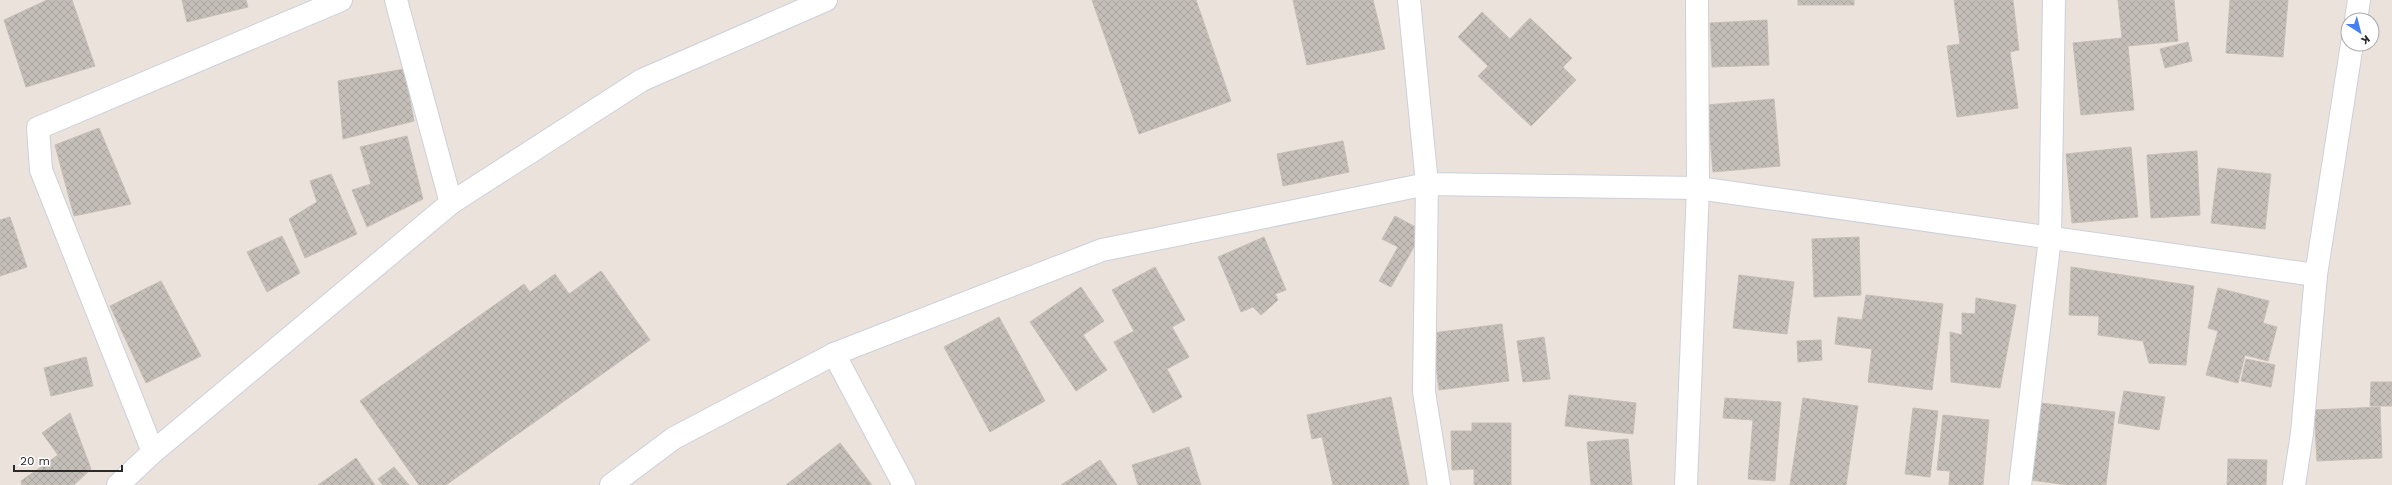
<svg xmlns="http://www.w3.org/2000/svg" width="2392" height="485" viewBox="0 0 2392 485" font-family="'Work Sans',sans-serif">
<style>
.building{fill:url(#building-cross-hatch);stroke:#c6beb6}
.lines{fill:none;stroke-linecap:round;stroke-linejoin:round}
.street-casing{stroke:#cbd0db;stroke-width:24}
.street{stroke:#fff;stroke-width:22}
</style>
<defs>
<pattern id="building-cross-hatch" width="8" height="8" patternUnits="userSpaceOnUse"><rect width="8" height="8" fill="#c4beb8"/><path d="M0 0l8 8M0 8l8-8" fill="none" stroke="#a9a39e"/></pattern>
</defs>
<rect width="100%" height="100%" fill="#ebe2dc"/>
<g class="building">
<path d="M 47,0 L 72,0 L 95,66 L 26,87 L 4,20 Z"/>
<path d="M 182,0 L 246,0 L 248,7 L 187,22 Z"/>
<path d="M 1092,0 L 1196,0 L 1231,101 L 1139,134 Z"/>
<path d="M 1293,0 L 1373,0 L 1385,49 L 1307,65 Z"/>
<rect x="1798" y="0" width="56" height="5"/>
<path d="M 1954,0 L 2013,0 L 2019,50 L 2010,52 L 2018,108 L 1957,117 L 1947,46 L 1960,44 Z"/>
<path d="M 2118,0 L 2174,0 L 2178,41 L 2128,46 L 2134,110 L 2081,115 L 2073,43 L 2122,38 Z"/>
<path d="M 2230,0 L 2288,0 L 2283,57 L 2226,53 Z"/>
<path d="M 1482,12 L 1510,39 L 1530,18 L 1572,58 L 1563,67 L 1576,80 L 1531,126 L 1478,76 L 1488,66 L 1458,37 Z"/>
<path d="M 1767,20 L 1769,65 L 1712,67 L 1710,23 Z"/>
<path d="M 2188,42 L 2192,61 L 2165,68 L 2160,49 Z"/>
<path d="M 404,69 L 414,121 L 343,139 L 338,81 Z"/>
<path d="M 1774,99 L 1780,166 L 1713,172 L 1707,105 Z"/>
<path d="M 99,128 L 131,204 L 74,216 L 55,145 Z"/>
<path d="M 407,136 L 423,199 L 367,227 L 352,190 L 371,184 L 360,147 Z"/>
<path d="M 1343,141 L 1349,172 L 1283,186 L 1277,154 Z"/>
<path d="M 2131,147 L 2138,217 L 2072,223 L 2066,154 Z"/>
<path d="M 2197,151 L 2200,215 L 2151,218 L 2147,155 Z"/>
<path d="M 2218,168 L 2271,174 L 2265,229 L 2211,223 Z"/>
<path d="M 331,174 L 357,234 L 305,258 L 289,219 L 317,202 L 310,181 Z"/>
<path d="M 1395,216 L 1423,231 L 1391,287 L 1379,281 L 1398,247 L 1382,239 Z"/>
<path d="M 10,217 L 27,267 L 0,276 L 0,220 Z"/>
<path d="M 282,236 L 300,273 L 267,292 L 247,252 Z"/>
<path d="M 1264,237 L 1286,290 L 1275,294 L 1278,300 L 1261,315 L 1253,307 L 1241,312 L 1218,257 Z"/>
<path d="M 1859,237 L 1861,295 L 1814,297 L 1812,239 Z"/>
<path d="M 1155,267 L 1185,320 L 1172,327 L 1189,357 L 1167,369 L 1182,397 L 1153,413 L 1114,342 L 1134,331 L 1112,290 Z"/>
<path d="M 2071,267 L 2194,286 L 2186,365 L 2149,363 L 2143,341 L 2098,335 L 2099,316 L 2069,315 Z"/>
<path d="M 601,271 L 650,340 L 446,485 L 419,485 L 360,401 L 524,284 L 530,292 L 555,274 L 569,294 Z"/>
<path d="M 1739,275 L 1794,282 L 1787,334 L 1733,328 Z"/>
<path d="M 161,281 L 201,356 L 146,383 L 110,306 Z"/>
<path d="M 1081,287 L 1104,321 L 1083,335 L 1107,370 L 1076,391 L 1030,322 Z"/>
<path d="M 2218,288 L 2269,301 L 2263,323 L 2277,327 L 2268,361 L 2245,355 L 2238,383 L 2206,375 L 2218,331 L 2208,328 Z"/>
<path d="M 1866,295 L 1943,304 L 1932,390 L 1868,382 L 1872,349 L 1835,344 L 1838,317 L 1862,320 Z"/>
<path d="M 1976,298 L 2016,305 L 2000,388 L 1951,382 L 1950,332 L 1962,335 L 1962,313 L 1975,314 Z"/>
<path d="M 999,317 L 1045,401 L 990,432 L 944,347 Z"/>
<path d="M 1502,324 L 1509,381 L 1439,390 L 1432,333 Z"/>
<path d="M 1544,337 L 1550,379 L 1523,382 L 1517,341 Z"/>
<path d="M 1821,340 L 1822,360 L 1798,362 L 1797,341 Z"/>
<path d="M 86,357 L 93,386 L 51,396 L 44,368 Z"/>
<path d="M 2246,359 L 2275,365 L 2271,387 L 2241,381 Z"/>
<path d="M 2371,382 L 2392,382 L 2392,406 L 2370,406 Z"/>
<path d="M 2124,391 L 2165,397 L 2159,430 L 2118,423 Z"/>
<path d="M 1569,395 L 1636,403 L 1633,434 L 1565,426 Z"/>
<path d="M 1391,397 L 1409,485 L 1333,485 L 1322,437 L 1312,439 L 1307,415 Z"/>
<path d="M 1725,398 L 1781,402 L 1775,481 L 1748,479 L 1753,420 L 1723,418 Z"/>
<path d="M 1803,398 L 1858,406 L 1846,485 L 1790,485 Z"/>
<path d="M 2041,403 L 2115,412 L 2106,485 L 2067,485 L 2031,480 Z"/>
<path d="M 2380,407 L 2382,458 L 2317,461 L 2314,410 Z"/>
<path d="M 1913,408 L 1938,411 L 1930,477 L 1905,474 Z"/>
<path d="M 70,413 L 91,469 L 74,485 L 22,485 L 21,481 L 58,455 L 42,433 Z"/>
<path d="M 1943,415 L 1989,420 L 1983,485 L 1949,485 L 1950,471 L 1937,470 Z"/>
<path d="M 1472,423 L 1511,423 L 1511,485 L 1474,485 L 1474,469 L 1452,470 L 1451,431 L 1472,431 Z"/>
<path d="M 1628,439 L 1632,485 L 1591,485 L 1587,442 Z"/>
<path d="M 840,443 L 872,485 L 786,485 Z"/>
<path d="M 1189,447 L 1201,485 L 1138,485 L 1132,465 Z"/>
<path d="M 356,458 L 375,485 L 318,485 Z"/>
<path d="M 2228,459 L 2267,460 L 2266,485 L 2227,485 Z"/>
<path d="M 1100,460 L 1117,485 L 1061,485 Z"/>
<path d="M 394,467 L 409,485 L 383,485 L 378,479 Z"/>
</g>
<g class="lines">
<g class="street-casing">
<g id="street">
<path d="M 396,0 L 451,203"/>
<path d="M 1409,0 L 1427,184 L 1424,392 L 1439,485"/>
<path d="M 2356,20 L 2359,0"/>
<path d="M 834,354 L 904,485"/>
<path d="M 153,452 L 41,170 L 38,128 L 341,0"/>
<path d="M 118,485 L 153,452 L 451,203 L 642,80 L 826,0"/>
<path d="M 611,485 L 674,438 L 834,354 L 1102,250 L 1427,184 L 1698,188 L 2316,275"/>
<path d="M 1686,485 L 1698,188 L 1697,0"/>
<path d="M 2020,485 L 2050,238 L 2054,0"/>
<path d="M 2294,485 L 2302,433 L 2316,275 L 2352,44"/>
</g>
</g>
<use href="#street" class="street"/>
</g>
<g transform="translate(2360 32) rotate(144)"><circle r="19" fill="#ffffff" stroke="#aaaaaa"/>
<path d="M0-3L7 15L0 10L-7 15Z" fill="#4580f0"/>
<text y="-6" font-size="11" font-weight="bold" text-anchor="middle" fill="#2a2a2a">K</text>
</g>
<path d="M14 465v6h108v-6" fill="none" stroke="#2a2a2a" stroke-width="2"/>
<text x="20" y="465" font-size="12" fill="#2a2a2a" stroke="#ffffff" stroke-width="3" paint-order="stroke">20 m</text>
</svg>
